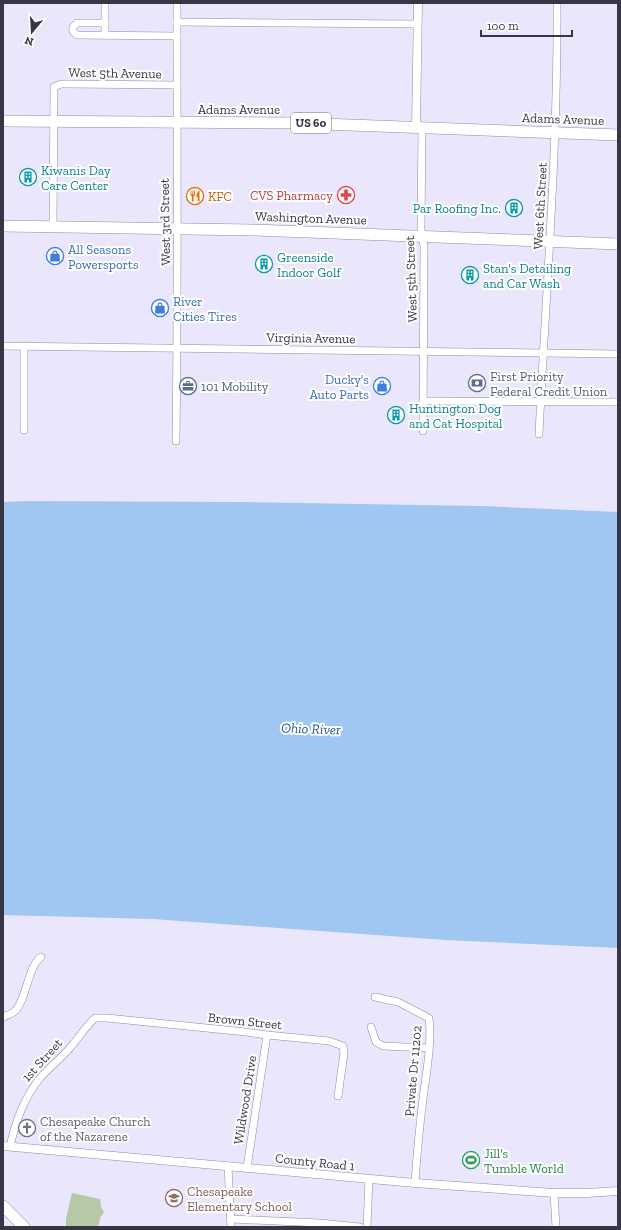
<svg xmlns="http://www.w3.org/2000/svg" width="621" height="1230" viewBox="0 0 621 1230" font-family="'Zilla Slab',serif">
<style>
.green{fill:#b6c8a7}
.water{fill:#9fc7f1}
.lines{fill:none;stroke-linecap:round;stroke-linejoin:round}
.minor-casing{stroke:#8f89aa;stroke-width:8}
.tertiary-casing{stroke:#8f89aa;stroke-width:9}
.primary-casing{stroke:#8f89aa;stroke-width:12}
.minor{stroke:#fff;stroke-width:7}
.tertiary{stroke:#fff;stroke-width:8}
.primary{stroke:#fff;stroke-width:11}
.labels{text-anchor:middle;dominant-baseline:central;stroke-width:4;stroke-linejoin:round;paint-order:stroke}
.shield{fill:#fff;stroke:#74727c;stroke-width:1}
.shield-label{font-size:12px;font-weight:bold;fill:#383644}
.street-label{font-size:13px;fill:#383644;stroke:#fff}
.culture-label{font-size:13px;fill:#0d838f;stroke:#fff;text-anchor:start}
.health-label{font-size:13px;fill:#be3a42;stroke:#fff;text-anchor:end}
.food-label{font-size:13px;fill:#c56008;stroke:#fff;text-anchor:start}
.shop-label{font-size:13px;fill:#366cbe;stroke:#fff;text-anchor:start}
.service-label{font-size:13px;fill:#4e5e75;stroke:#fff;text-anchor:start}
.worship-label{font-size:13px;fill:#5b616d;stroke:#fff;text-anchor:start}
.leisure-label{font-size:13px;fill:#27864d;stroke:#fff;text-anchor:start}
.education-label{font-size:13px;fill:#785e54;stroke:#fff;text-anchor:start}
.water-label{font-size:14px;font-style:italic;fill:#20598c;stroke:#fff}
</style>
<rect width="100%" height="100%" fill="#eae7fd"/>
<path class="green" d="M 72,1193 L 100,1199 L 101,1207 L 104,1212 L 100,1218 L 99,1225 L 95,1227 L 66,1227 L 66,1219 Z"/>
<path class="water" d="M 27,501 L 241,502 L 481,506 L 618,512 L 618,948 L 445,940 L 153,919 L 3,915 L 3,502 Z"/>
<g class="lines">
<g class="minor-casing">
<g id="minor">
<path d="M 177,22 L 417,24"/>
<path d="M 105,23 L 77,23 L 73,27 C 72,31 74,34 78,35 L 177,36"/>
<path d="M 105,35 L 105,3"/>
<path d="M 422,127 L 421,229 L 424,246 L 423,431"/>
<path d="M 53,227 L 54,87 L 61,84 L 67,84 L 177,85"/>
<path d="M 3,346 L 618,354"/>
<path d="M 423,401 L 618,402"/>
<path d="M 24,430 L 24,346"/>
<path d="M 539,434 C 546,290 558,147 557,3"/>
<path d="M 176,441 C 178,295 177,149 177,3"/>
<path d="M 375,997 L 398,1002 L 429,1018 C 432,1039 427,1070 424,1091 C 420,1122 417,1152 415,1183"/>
<path d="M 3,1017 C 7,1015 12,1014 15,1011 C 26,1001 28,966 41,957"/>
<path d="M 371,1027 L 376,1042 L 383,1046 L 428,1048"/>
<path d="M 10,1146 C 16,1121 24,1097 41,1077 C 50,1067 60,1059 69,1049 C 78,1039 85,1027 95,1018 L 107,1018 L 246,1032 L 267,1035 L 329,1041 L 343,1046 L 344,1053 L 338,1096"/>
<path d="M 228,1166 L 231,1227"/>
<path d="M 247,1168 L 267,1035"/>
<path d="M 554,1193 L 556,1227"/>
<path d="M 231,1219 L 320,1223 L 360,1227"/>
<path d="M 367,1227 L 369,1179"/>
</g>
</g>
<g class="tertiary-casing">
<g id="tertiary">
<path d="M 416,127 L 418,3"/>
<path d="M 3,1146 L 415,1183 L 554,1193 L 587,1193 L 618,1191"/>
</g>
</g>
<g class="primary-casing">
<g id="primary">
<path d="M 3,121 L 297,123 L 618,135"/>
<path d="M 3,226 L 252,230 L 618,244"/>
<path d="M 3,1206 L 24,1227"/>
</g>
</g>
<use href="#minor" class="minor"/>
<use href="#tertiary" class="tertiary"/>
<use href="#primary" class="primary"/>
</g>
<defs>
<g id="building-ring" transform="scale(0.9)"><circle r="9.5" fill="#fff" stroke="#0f9aa8" stroke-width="1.5"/><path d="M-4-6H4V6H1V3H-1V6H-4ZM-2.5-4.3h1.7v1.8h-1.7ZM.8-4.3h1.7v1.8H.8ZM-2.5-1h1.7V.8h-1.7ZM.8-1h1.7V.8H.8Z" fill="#0f9aa8"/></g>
<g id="pharmacy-ring" transform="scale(0.9)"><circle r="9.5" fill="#fff" stroke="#e0444e" stroke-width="1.5"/><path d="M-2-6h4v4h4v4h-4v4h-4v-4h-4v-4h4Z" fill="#e0444e"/></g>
<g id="restaurant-ring" transform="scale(0.9)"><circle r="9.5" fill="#fff" stroke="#e8710a" stroke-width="1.5"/><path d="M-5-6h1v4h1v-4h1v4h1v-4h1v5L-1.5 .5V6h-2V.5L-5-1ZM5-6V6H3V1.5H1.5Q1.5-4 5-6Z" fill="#e8710a"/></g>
<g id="shop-ring" transform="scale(0.9)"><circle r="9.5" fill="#fff" stroke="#3f7fe0" stroke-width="1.5"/><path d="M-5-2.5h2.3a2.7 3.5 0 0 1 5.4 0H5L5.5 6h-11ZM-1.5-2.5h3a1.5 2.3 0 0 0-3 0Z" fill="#3f7fe0"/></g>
<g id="bank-ring" transform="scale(0.9)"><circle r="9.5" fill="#fff" stroke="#5c6f8a" stroke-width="1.5"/><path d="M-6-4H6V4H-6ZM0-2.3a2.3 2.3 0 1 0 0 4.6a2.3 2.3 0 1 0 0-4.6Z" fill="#5c6f8a"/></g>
<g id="office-ring" transform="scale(0.9)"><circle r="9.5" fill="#fff" stroke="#5c6f8a" stroke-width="1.5"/><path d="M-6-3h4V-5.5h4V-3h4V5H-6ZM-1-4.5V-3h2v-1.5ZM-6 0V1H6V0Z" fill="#5c6f8a"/></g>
<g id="church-ring" transform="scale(0.9)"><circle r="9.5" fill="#fff" stroke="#6b7280" stroke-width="1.5"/><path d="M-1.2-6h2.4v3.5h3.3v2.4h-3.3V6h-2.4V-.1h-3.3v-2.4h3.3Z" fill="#6b7280"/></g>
<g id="stadium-ring" transform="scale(0.9)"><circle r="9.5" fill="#fff" stroke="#2e9e5b" stroke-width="1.5"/><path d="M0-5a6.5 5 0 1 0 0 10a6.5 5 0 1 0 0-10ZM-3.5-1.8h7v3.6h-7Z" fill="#2e9e5b"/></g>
<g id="school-ring" transform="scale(0.9)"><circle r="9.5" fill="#fff" stroke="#8d6e63" stroke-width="1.5"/><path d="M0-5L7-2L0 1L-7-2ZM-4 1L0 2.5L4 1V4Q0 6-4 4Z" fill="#8d6e63"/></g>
</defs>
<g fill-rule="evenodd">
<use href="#building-ring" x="28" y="177"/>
<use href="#pharmacy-ring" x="346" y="195"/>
<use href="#restaurant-ring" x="195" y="196"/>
<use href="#building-ring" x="514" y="208"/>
<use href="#shop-ring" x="55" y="256"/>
<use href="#building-ring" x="264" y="264"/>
<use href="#building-ring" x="470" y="275"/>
<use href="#shop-ring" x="160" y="308"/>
<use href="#bank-ring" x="477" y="383"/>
<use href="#office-ring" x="188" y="386"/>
<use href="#shop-ring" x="382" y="386"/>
<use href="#building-ring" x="396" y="415"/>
<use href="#church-ring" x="27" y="1128"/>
<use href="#stadium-ring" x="471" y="1160"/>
<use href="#school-ring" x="174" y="1198"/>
</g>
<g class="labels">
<rect class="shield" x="291" y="113" width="40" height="20" rx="3"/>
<g class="shield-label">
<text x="311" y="123">US 60</text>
</g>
<g class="street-label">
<text transform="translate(115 73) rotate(1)">West 5th Avenue</text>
<text x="239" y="109">Adams Avenue</text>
<text transform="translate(563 119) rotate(2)">Adams Avenue</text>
<text transform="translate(540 206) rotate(-87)">West 6th Street</text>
<text transform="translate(311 218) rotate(2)">Washington Avenue</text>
<text transform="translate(165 222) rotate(-91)">West 3rd Street</text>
<text transform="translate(411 279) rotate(-92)">West 5th Street</text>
<text transform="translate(311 338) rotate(1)">Virginia Avenue</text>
<text transform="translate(245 1021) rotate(6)">Brown Street</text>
<text transform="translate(42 1060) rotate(-48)">1st Street</text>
<text transform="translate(413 1071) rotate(-85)">Private Dr 11202</text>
<text transform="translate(245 1100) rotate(-81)">Wildwood Drive</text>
<text transform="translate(315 1162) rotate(6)">County Road 1</text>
</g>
<g class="culture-label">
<text x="41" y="170">Kiwanis Day<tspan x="41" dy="15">Care Center</tspan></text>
<text x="501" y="208" text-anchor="end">Par Roofing Inc.</text>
<text x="277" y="257">Greenside<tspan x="277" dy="15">Indoor Golf</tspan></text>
<text x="483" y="268">Stan's Detailing<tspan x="483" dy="15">and Car Wash</tspan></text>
<text x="409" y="408">Huntington Dog<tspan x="409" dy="15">and Cat Hospital</tspan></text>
</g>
<g class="health-label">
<text x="333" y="195">CVS Pharmacy</text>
</g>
<g class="food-label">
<text x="208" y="196">KFC</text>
</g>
<g class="shop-label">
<text x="68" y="249">All Seasons<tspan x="68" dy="15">Powersports</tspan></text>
<text x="173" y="301">River<tspan x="173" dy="15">Cities Tires</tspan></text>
<text x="369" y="379" text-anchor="end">Ducky's<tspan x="369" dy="15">Auto Parts</tspan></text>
</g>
<g class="service-label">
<text x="490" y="376">First Priority<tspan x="490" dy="15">Federal Credit Union</tspan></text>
<text x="201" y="386">101 Mobility</text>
</g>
<g class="worship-label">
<text x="40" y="1121">Chesapeake Church<tspan x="40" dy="15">of the Nazarene</tspan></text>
</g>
<g class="leisure-label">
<text x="484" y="1153">Jill's<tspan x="484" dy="15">Tumble World</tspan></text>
</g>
<g class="education-label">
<text x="187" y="1191">Chesapeake<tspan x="187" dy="15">Elementary School</tspan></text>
</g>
<g class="water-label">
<text transform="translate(311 729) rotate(2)">Ohio River</text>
</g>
</g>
<rect width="621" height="1230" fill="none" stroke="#383644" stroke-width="8"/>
<g transform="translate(32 32) rotate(198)" stroke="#ffffff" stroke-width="3" paint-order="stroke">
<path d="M0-3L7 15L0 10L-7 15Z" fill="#383644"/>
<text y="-6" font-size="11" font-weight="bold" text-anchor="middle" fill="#383644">N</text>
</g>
<path d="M481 30v6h91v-6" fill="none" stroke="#383644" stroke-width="2"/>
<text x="487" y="30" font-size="12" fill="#383644" stroke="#ffffff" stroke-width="3" paint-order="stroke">100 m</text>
</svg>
